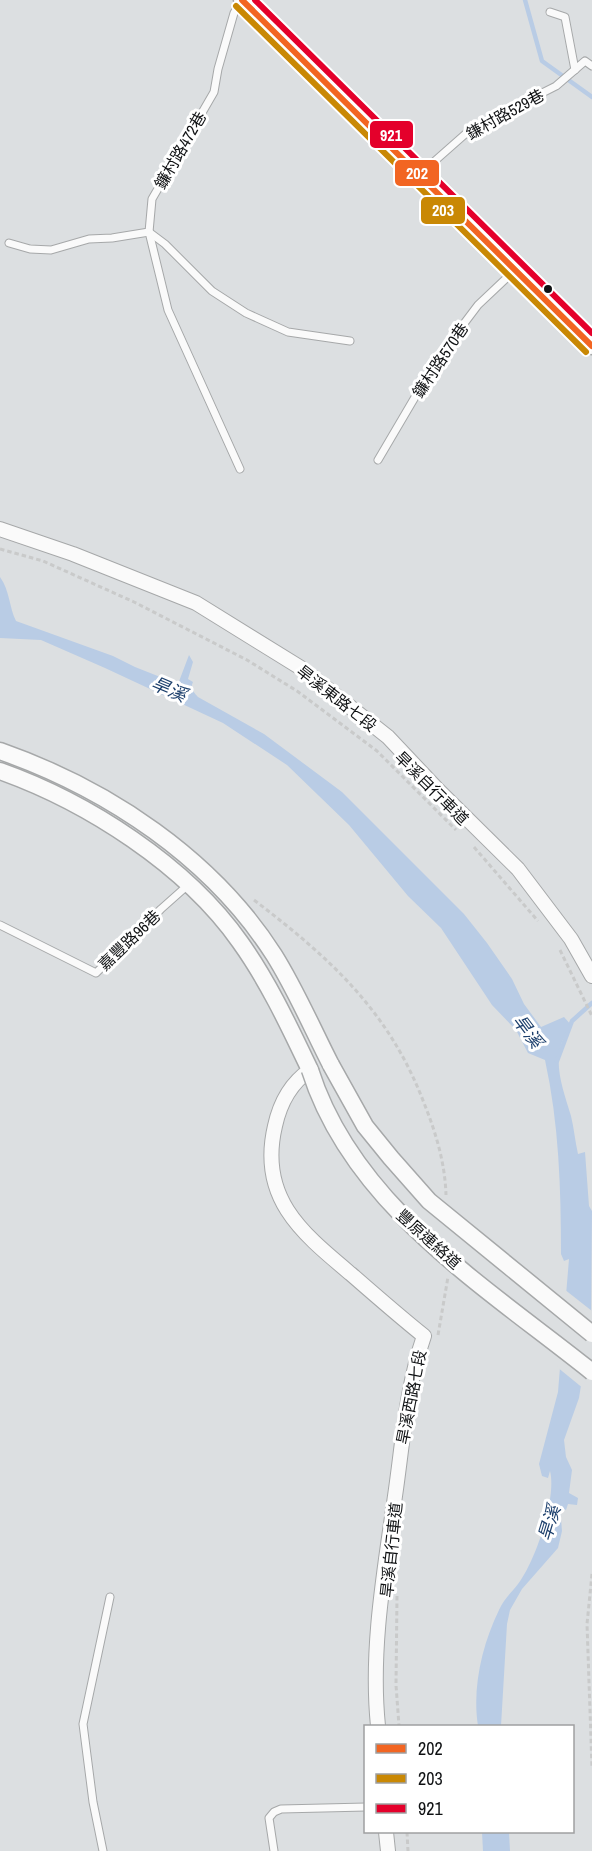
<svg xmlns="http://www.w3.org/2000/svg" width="592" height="1851" viewBox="0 0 592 1851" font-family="'Archivo Narrow','Noto Sans TC',sans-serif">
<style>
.water{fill:#b9cce5}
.pier{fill:#dcdfe1}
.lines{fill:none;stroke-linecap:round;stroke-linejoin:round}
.stream{stroke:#b9cce5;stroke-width:4.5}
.service-casing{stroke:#a6a8a9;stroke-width:9}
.minor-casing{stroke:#a6a8a9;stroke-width:16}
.tertiary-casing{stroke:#a6a8a9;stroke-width:19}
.path{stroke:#c9caca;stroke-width:3;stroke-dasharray:4.5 3;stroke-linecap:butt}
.service{stroke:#fafafa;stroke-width:7}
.minor{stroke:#fafafa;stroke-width:14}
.tertiary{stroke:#fafafa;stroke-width:16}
.tertiary-bridge-casing{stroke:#a6a8a9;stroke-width:19;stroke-linecap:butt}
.tertiary-bridge{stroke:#fafafa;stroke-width:16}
.bus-1-casing{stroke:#fff;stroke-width:10}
.bus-2-casing{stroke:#fff;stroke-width:10}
.bus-3-casing{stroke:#fff;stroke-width:10}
.bus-1{stroke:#f26522;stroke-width:6}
.bus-2{stroke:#c98804;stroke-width:6}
.bus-3{stroke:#e4002b;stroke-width:6}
.bus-dot{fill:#0f1113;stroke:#fff;stroke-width:2}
.labels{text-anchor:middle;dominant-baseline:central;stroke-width:6;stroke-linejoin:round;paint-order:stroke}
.street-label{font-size:16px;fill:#0f1113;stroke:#fff}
.water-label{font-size:18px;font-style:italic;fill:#1c3f6c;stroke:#fff}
.line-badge{stroke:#fff;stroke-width:2}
.badge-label{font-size:16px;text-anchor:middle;font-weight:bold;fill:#fff}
</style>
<rect width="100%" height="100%" fill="#dcdfe1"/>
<g class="water">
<path d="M 0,577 C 10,591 9,607 16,621 L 113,656 L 135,667 L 178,684 L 189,655 L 193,662 L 188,679 L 193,682 C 190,688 193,692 198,697 L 264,734 L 342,792 L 464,914 L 487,943 L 512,979 L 524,1004 L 541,1027 L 564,1017 L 572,1026 C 548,1052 562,1086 571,1116 C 574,1128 575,1141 578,1154 L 585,1152 L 589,1206 L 592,1211 L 591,1322 L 579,1398 L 564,1440 L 566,1457 L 572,1470 L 569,1493 L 578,1498 L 577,1505 L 568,1504 L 566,1510 L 560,1507 L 562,1531 L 558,1548 L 522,1589 L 510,1610 L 507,1624 L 501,1726 L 478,1726 C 472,1688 482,1645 499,1610 C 504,1599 511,1593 518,1584 C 535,1562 557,1498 550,1471 L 548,1478 L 542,1476 L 539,1464 L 558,1392 L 569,1259 L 564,1261 L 561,1254 C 561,1188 559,1124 545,1060 L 528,1053 L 516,1030 L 492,1005 L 441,928 L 408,896 L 349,825 L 287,765 L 223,723 L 105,668 L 41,640 L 0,638 Z"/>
<path d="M 482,1832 L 509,1832 L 510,1851 L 483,1851 Z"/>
</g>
<path class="pier" d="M 564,1289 L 592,1311 L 592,1332 L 584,1389 L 557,1367 Z"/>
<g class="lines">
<g class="stream">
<path d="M 525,0 L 542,61 L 592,97"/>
<path d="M 557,1061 L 572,1021 L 592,1003"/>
</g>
<g class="service-casing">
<g id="service">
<path d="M 550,12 L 565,17 L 575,70"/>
<path d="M 420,174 L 471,129 L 556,86 L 585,61 L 592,66"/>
<path d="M 9,243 L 30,249 L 51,250 L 89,239 L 112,238 L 149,232 L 165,244 L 212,291 L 246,313 L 288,332 L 350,341"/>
<path d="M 378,460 L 438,358 L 478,305 L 514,271"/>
<path d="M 240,469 L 168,310 L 149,232 L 152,199 L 214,92 L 218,69 L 234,13 L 241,1"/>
<path d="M 0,925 L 96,973 L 161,909 L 188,885"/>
<path d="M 103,1851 L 93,1802 L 83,1724 L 110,1597"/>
<path d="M 274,1851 L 269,1818 L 274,1812 L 281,1809 L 366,1807"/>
</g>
</g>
<g class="minor-casing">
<g id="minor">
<path d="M 0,529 L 73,554 L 196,603 L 301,668 L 388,737 L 438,790 L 518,869 L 571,939 L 592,976"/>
<path d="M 310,1070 C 291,1083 280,1103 275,1126 C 258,1198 302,1233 351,1274 C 375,1295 399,1316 424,1336 C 407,1385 403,1439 396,1489 C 385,1568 370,1648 378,1726"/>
<path d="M 386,1832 L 388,1851"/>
</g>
</g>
<g class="tertiary-casing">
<g id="tertiary">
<path d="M 242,0 L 592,346"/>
<path d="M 0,751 C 108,789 212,858 274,955 C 296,990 312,1028 331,1065"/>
<path d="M 0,771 C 87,802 186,865 240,942 C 268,981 289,1026 310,1070"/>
</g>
</g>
<g class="path">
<path d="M 0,549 L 43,561 L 134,602 L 247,660 L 297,691 L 377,751 L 456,830"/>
<path d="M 474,847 L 538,921"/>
<path d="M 254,900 C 330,958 389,1011 424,1103 C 436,1133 445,1163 446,1195"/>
<path d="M 560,950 L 592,1016"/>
<path d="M 438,1335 L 448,1277"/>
<path d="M 592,1574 L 587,1624 L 592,1768"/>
<path d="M 397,1596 L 396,1685 L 399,1726"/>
<path d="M 407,1832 L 408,1851"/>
</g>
<use href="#service" class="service"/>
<use href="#minor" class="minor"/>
<use href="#tertiary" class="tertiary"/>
<g class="tertiary-bridge-casing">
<g id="tertiary-bridge">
<path d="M 331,1065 L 365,1126 L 391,1158 L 429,1201 L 592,1334"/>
<path d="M 310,1070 C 353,1206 486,1287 592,1372"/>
</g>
</g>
<use href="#tertiary-bridge" class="tertiary-bridge"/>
<g class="bus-1-casing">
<path id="bus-1" d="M 242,0 L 592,346"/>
</g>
<g class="bus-2-casing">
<path id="bus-2" d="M 236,6 L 586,352"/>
</g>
<g class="bus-3-casing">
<path id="bus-3" d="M 255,0 L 592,333"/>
</g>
<use href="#bus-1" class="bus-1"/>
<use href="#bus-2" class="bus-2"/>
<use href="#bus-3" class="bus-3"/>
</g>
<circle class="bus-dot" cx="548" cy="289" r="5"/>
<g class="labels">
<g class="street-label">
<text transform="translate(505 114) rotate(-29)">鎌村路529巷</text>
<text transform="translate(180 150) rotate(-60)">鐮村路472巷</text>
<text transform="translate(440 360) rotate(-56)">鐮村路570巷</text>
<text transform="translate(337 698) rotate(38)">旱溪東路七段</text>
<text transform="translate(432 788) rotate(45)">旱溪自行車道</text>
<text transform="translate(129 940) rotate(-44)">嘉豐路96巷</text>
<text transform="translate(429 1239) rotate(42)">豐原連絡道</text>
<text transform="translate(411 1397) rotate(-79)">旱溪西路七段</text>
<text transform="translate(391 1550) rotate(-84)">旱溪自行車道</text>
</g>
<g class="water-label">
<text transform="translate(169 689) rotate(23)">旱溪</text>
<text transform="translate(528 1031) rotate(53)">旱溪</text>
<text transform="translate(549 1523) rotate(-73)">旱溪</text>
</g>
</g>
<g class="line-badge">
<rect x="369" y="120" width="45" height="29" rx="6" fill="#e4002b"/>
<rect x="394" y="159" width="46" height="28" rx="6" fill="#f26522"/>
<rect x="420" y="196" width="46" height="29" rx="6" fill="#c98804"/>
</g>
<g class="badge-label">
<text x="391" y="141">921</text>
<text x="417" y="179">202</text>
<text x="443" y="216">203</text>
</g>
<rect x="364" y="1725" width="210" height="108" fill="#ffffff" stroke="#9fa0a1" stroke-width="1.5"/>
<rect x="376" y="1744" width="30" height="9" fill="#f26522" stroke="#9fa0a1" stroke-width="1.5"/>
<text x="418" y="1755" font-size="18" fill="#0f1113">202</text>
<rect x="376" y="1774" width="30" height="9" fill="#c98804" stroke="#9fa0a1" stroke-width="1.5"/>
<text x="418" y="1785" font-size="18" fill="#0f1113">203</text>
<rect x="376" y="1804" width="30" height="9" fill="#e4002b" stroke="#9fa0a1" stroke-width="1.5"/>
<text x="418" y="1815" font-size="18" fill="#0f1113">921</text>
</svg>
